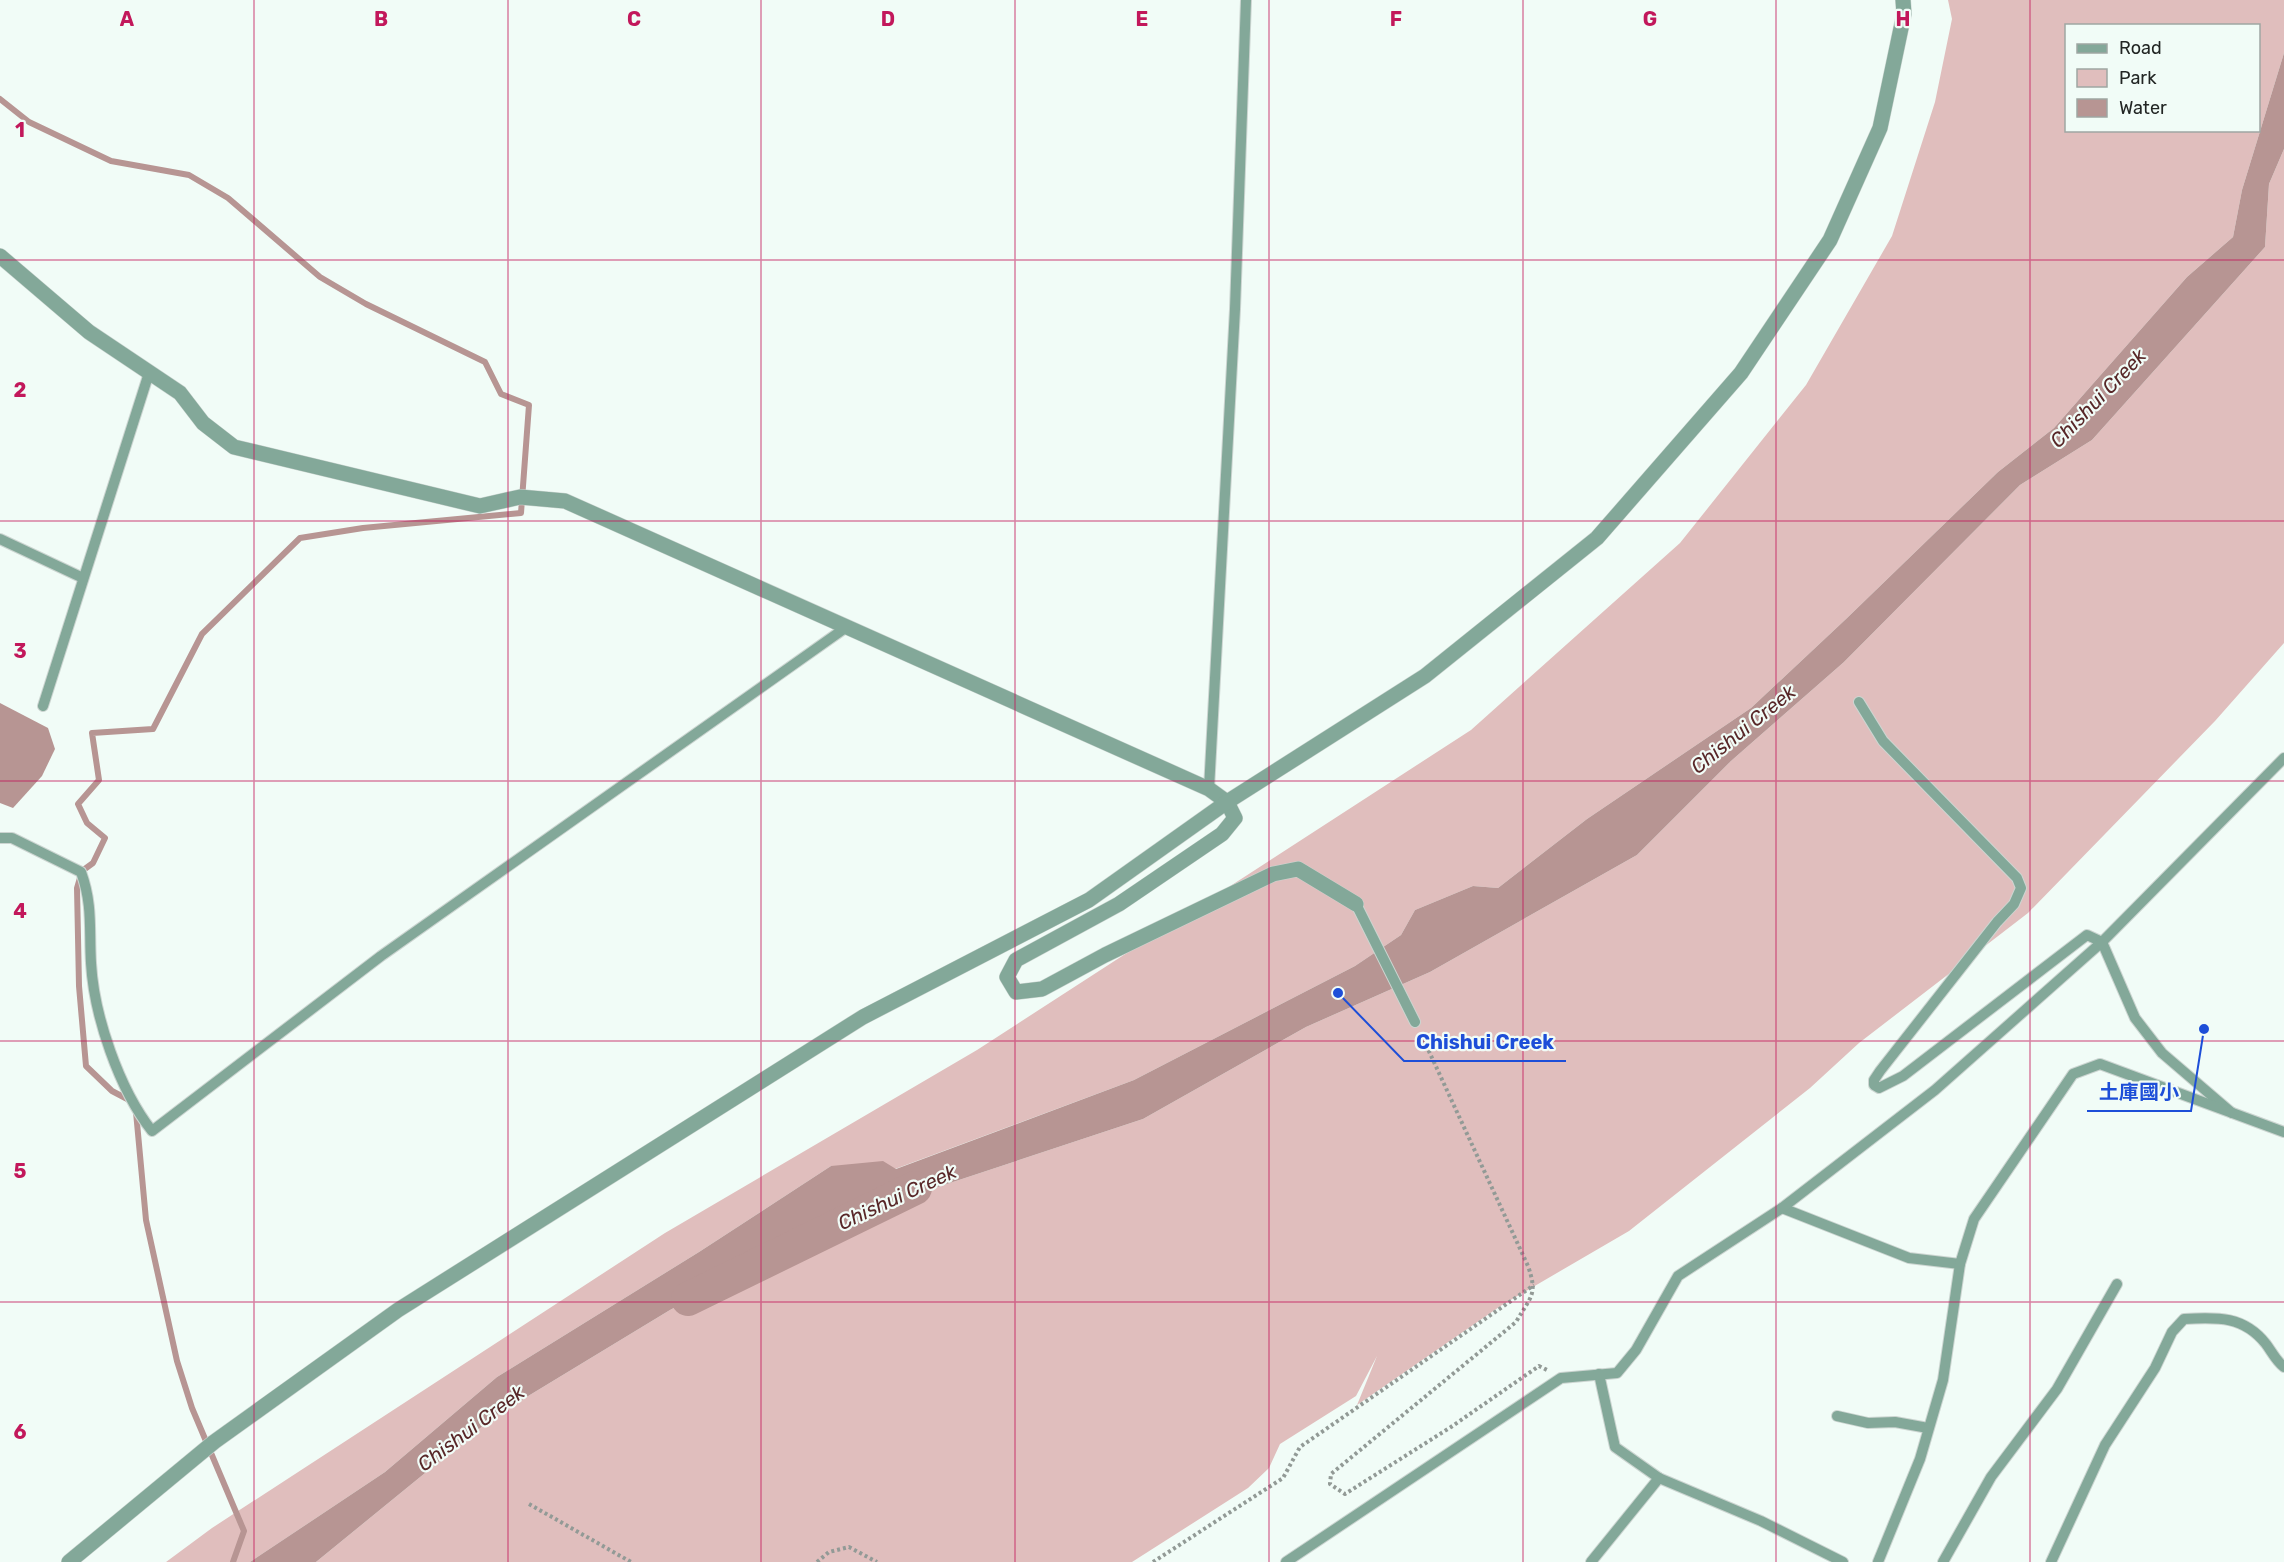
<svg xmlns="http://www.w3.org/2000/svg" width="2284" height="1562" viewBox="0 0 2284 1562" font-family="Rubik,'Noto Sans TC',sans-serif">
<style>
.green{fill:#e0bebd;fill-rule:evenodd}
.water{fill:#b79593}
.lines{fill:none;stroke-linecap:round;stroke-linejoin:round}
.stream{stroke:#b79593;stroke-width:6}
.river{stroke:#b79593;stroke-width:34}
.lane-casing{stroke:#ccd5d1;stroke-width:12}
.street-casing{stroke:#ccd5d1;stroke-width:16}
.path{stroke:#929a96;stroke-width:4;stroke-dasharray:3 3;stroke-linecap:butt}
.lane{stroke:#83a899;stroke-width:10}
.street{stroke:#83a899;stroke-width:15}
.grid{fill:none;stroke:#c2185b;stroke-width:1.5;stroke-opacity:0.55}
.labels{text-anchor:middle;dominant-baseline:central;stroke-width:4.5;stroke-linejoin:round;paint-order:stroke}
.water-label{font-size:20px;font-style:italic;fill:#582728;stroke:#f1fcf7}
.grid-label{font-size:20px;text-anchor:middle;font-weight:bold;fill:#c2185b;stroke:#f1fcf7;stroke-width:4.5;stroke-linejoin:round;paint-order:stroke}
.leader{fill:none;stroke:#1d4ed8;stroke-width:2}
.callout-dot{fill:#1d4ed8;stroke:#f1fcf7;stroke-width:2}
.callout-label{font-size:20px;text-anchor:middle;font-weight:bold;fill:#1d4ed8;stroke:#f1fcf7;stroke-width:4.5;stroke-linejoin:round;paint-order:stroke}
</style>
<rect width="100%" height="100%" fill="#f1fcf7"/>
<g class="green">
<path d="M 1948,0 L 2284,0 L 2284,53 L 2242,190 L 2233,237 L 2187,277 L 2054,428 L 1998,472 L 1846,619 L 1751,708 L 1587,819 L 1498,888 L 1473,886 L 1415,910 L 1401,935 L 1355,966 L 1134,1080 L 895,1169 L 831,1166 L 699,1252 L 497,1377 L 385,1472 L 250,1562 L 166,1562 L 212,1528 L 665,1233 L 977,1050 L 1471,730 L 1680,543 L 1806,385 L 1892,236 L 1935,102 L 1952,19 ZM 2066,26 L 2258,26 L 2258,130 L 2066,130 Z"/>
<path d="M 2284,149 L 2284,643 L 2215,721 L 2028,913 L 1859,1043 L 1810,1088 L 1629,1231 L 1502,1305 L 1357,1405 L 1377,1356 L 1356,1396 L 1280,1444 L 1269,1468 L 1248,1488 L 1132,1562 L 316,1562 L 495,1416 L 670,1310 L 844,1218 L 1143,1119 L 1306,1027 L 1430,972 L 1637,855 L 1731,761 L 1844,662 L 2020,485 L 2092,440 L 2265,247 L 2269,184 Z"/>
</g>
<g class="water">
<path d="M 2284,53 L 2284,149 L 2269,184 L 2265,247 L 2092,440 L 2020,485 L 1844,662 L 1731,761 L 1637,855 L 1430,972 L 1306,1027 L 1143,1119 L 844,1218 L 670,1310 L 495,1416 L 316,1562 L 250,1562 L 385,1472 L 497,1377 L 699,1252 L 831,1166 L 883,1161 L 896,1169 L 1134,1080 L 1355,966 L 1401,935 L 1415,910 L 1473,886 L 1498,888 L 1587,819 L 1751,708 L 1846,619 L 1998,472 L 2054,428 L 2187,277 L 2233,237 L 2242,190 Z"/>
<path d="M 0,703 L 48,728 L 55,749 L 42,776 L 13,808 L 0,803 Z"/>
</g>
<g class="lines">
<g class="stream">
<path d="M 0,99 L 29,122 L 111,161 L 189,175 L 228,198 L 320,277 L 366,304 L 485,362 L 501,394 L 529,405 L 521,513 L 363,528 L 300,538 L 202,634 L 153,729 L 92,733 L 99,780 L 78,804 L 87,823 L 105,838 L 93,863 L 82,871 L 77,888 L 79,986 L 86,1066 L 112,1091 L 131,1101"/>
<path d="M 136,1112 L 146,1220 L 177,1361 L 192,1408 L 244,1531 L 233,1562"/>
</g>
<path class="river" d="M 688,1299 L 915,1188"/>
<g class="lane-casing">
<g id="lane">
<path d="M 0,539 L 83,578"/>
<path d="M 1859,702 L 1883,741 L 2017,878 L 2021,888 L 2014,904 L 1997,922 L 1880,1071 L 1874,1080 L 1874,1085 L 1879,1088 L 1903,1076 L 2087,935 L 2102,942 L 2135,1018 L 2162,1053 L 2232,1113"/>
<path d="M 43,706 L 149,373"/>
<path d="M 1209,789 L 1235,309 L 1246,0"/>
<path d="M 0,838 L 12,838 L 81,872 C 93,905 89,930 91,963 C 94,1016 119,1089 152,1131 L 381,956 L 848,626"/>
<path d="M 1356,904 L 1415,1022"/>
<path d="M 1782,1208 L 1909,1258 L 1960,1264"/>
<path d="M 1599,1374 L 1615,1447 L 1659,1478 L 1761,1521 L 1843,1562"/>
<path d="M 1837,1416 L 1868,1423 L 1895,1422 L 1928,1428"/>
<path d="M 1286,1562 L 1561,1378 L 1617,1373 L 1636,1350 L 1678,1276 L 1782,1208 L 1935,1090 L 2102,942 L 2284,758"/>
<path d="M 1591,1562 L 1659,1478"/>
<path d="M 1878,1562 L 1920,1459 L 1943,1380 L 1960,1264 L 1974,1219 L 2073,1074 L 2100,1064 L 2284,1132"/>
<path d="M 1943,1562 L 1991,1477 L 2057,1389 L 2117,1284"/>
<path d="M 2051,1562 L 2105,1445 L 2155,1368 L 2172,1332 L 2184,1319 C 2218,1317 2244,1316 2266,1344 C 2272,1352 2276,1361 2284,1367"/>
</g>
</g>
<g class="street-casing">
<g id="street">
<path d="M 0,256 L 89,332 L 180,393 L 203,423 L 234,447 L 480,506 L 520,497 L 565,501 L 1209,789 L 1227,802 L 1235,818 L 1222,834 L 1119,904 L 1016,960 L 1007,977 L 1016,992 L 1042,989 L 1105,955 L 1273,874 L 1298,869 L 1356,904"/>
<path d="M 69,1562 L 214,1442 L 398,1310 L 863,1017 L 1089,900 L 1227,802 L 1425,676 L 1597,538 L 1741,373 L 1830,240 L 1880,128 L 1904,14 L 1903,0"/>
</g>
</g>
<g class="path">
<path d="M 1421,1034 L 1528,1266 C 1538,1295 1531,1296 1516,1322 L 1331,1474 L 1330,1484 L 1345,1494 L 1451,1427 L 1539,1366 L 1549,1371"/>
<path d="M 529,1504 L 631,1562"/>
<path d="M 817,1562 L 829,1552 L 849,1547 L 877,1562"/>
<path d="M 1153,1562 L 1283,1478 L 1300,1447 L 1534,1285"/>
</g>
<use href="#lane" class="lane"/>
<use href="#street" class="street"/>
</g>
<path class="grid" d="M 254,0 L 254,1562M 508,0 L 508,1562M 761,0 L 761,1562M 1015,0 L 1015,1562M 1269,0 L 1269,1562M 1523,0 L 1523,1562M 1776,0 L 1776,1562M 2030,0 L 2030,1562M 0,260 L 2284,260M 0,521 L 2284,521M 0,781 L 2284,781M 0,1041 L 2284,1041M 0,1302 L 2284,1302"/>
<g class="labels">
<g class="water-label">
<text transform="translate(2098 398) rotate(-46)">Chishui Creek</text>
<text transform="translate(1743 729) rotate(-39)">Chishui Creek</text>
<text transform="translate(897 1197) rotate(-25)">Chishui Creek</text>
<text transform="translate(471 1428) rotate(-37)">Chishui Creek</text>
</g>
</g>
<g class="grid-label">
<text x="127" y="26">A</text>
<text x="381" y="26">B</text>
<text x="634" y="26">C</text>
<text x="888" y="26">D</text>
<text x="1142" y="26">E</text>
<text x="1396" y="26">F</text>
<text x="1650" y="26">G</text>
<text x="1903" y="26">H</text>
<text x="20" y="137">1</text>
<text x="20" y="397">2</text>
<text x="20" y="658">3</text>
<text x="20" y="918">4</text>
<text x="20" y="1178">5</text>
<text x="20" y="1439">6</text>
</g>
<path class="leader" d="M1338 993L1404 1061H1566M2204 1029L2191 1111H2087"/>
<g class="callout-dot">
<circle cx="1338" cy="993" r="6"/>
<circle cx="2204" cy="1029" r="6"/>
</g>
<g class="callout-label">
<text x="1485" y="1049">Chishui Creek</text>
<text x="2139" y="1099">土庫國小</text>
</g>
<rect x="2065" y="24" width="195" height="108" fill="#f1fcf7" stroke="#9ea6a3" stroke-width="1.5"/>
<rect x="2077" y="44" width="30" height="9" fill="#83a899" stroke="#9ea6a3" stroke-width="1.5"/>
<text x="2119" y="54" font-size="18" fill="#222624">Road</text>
<rect x="2077" y="69" width="30" height="18" fill="#e0bebd" stroke="#9ea6a3" stroke-width="1.5"/>
<text x="2119" y="84" font-size="18" fill="#222624">Park</text>
<rect x="2077" y="99" width="30" height="18" fill="#b79593" stroke="#9ea6a3" stroke-width="1.5"/>
<text x="2119" y="114" font-size="18" fill="#222624">Water</text>
</svg>
